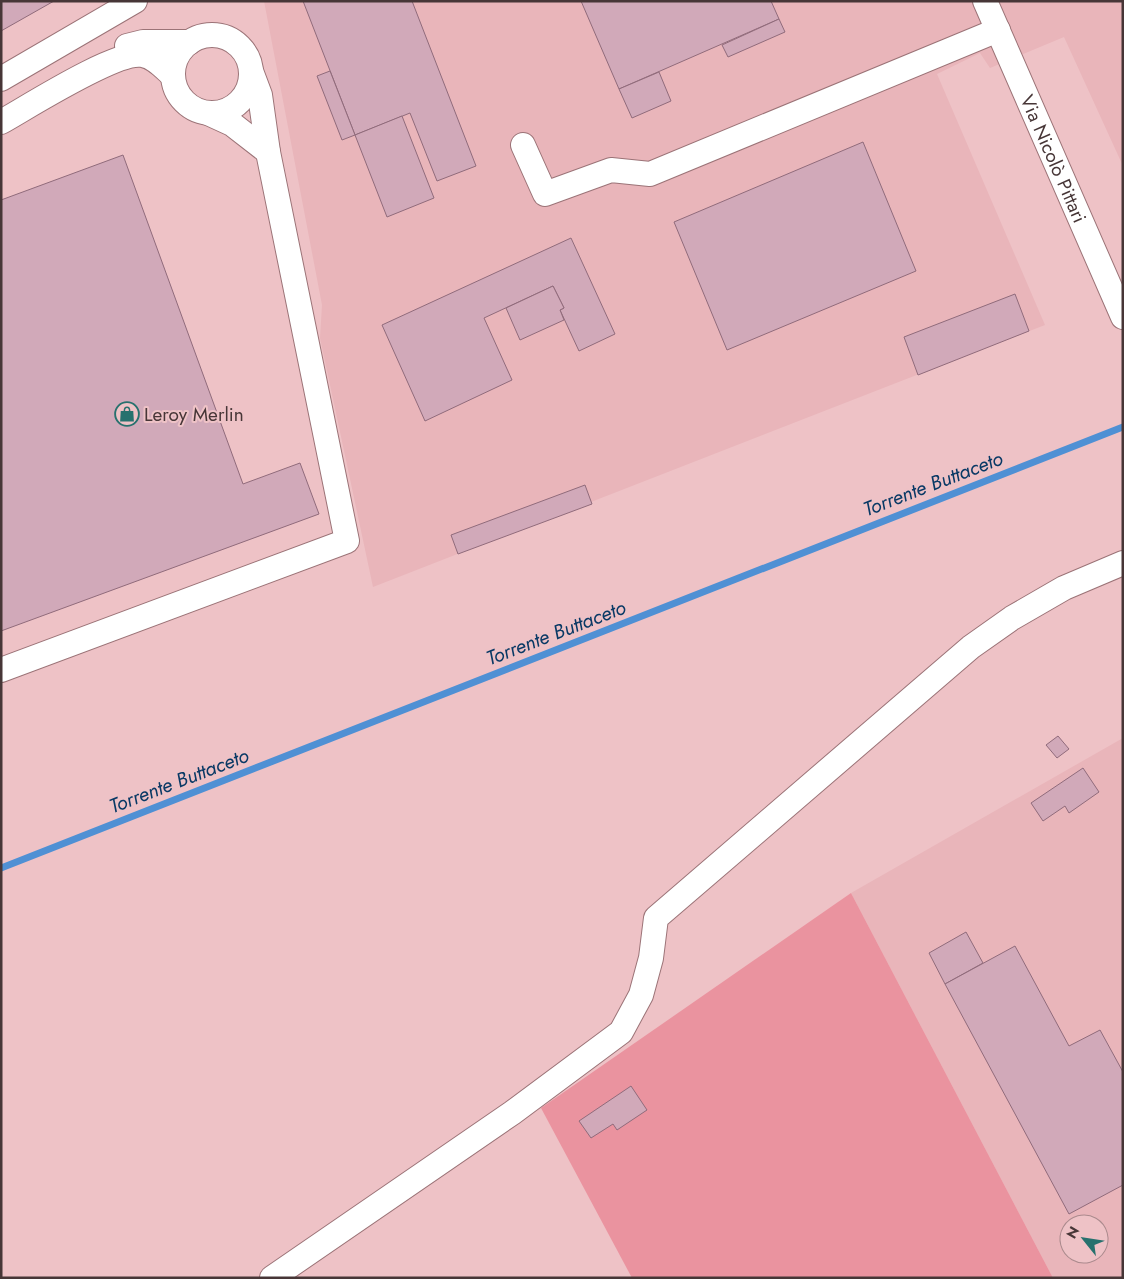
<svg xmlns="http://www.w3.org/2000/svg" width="1124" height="1279" viewBox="0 0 1124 1279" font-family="Jost,sans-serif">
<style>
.built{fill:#e9b5ba;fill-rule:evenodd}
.green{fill:#ea939f}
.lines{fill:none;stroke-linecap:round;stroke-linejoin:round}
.stream{stroke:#4f90d4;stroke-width:7}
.building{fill:#d1a9b9;stroke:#906b7b}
.minor-casing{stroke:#9b7377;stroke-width:26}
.minor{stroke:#fff;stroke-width:24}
.labels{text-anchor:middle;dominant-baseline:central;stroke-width:4;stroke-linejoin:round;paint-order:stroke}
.street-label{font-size:19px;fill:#473637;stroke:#eec2c6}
.poi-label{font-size:19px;fill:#473637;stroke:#eec2c6;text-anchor:start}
.water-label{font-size:20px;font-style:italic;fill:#093965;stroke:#eec2c6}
</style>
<rect width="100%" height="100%" fill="#eec2c6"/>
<g class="built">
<path d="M 264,1 L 1123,1 L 1123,166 L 1064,37 L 990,68 L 980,53 L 937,74 L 1045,325 L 373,587 L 320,338 L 322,305 Z"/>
<path d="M 1123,738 L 1123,1278 L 1053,1278 L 851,893 ZM 1069,1224 L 1099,1224 L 1099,1254 L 1069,1254 Z"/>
</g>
<path class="green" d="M 851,893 L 1053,1278 L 632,1278 L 541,1108 Z"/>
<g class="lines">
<path class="stream" d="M 1,868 L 1123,427"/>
</g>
<g class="building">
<path d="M 1,1 L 54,1 L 1,31 Z"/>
<path d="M 303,1 L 412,1 L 476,166 L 437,181 L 410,113 L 355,135 Z"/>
<path d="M 581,1 L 771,1 L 779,19 L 619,89 Z"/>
<path d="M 779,19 L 785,32 L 728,57 L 722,45 Z"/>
<path d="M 330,71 L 355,135 L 342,140 L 317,76 Z"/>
<path d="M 659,72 L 671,101 L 632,118 L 619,89 Z"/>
<path d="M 402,116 L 434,198 L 387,217 L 355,135 Z"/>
<path d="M 863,142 L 916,271 L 727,350 L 674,222 Z"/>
<path d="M 123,155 L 243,484 L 300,463 L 319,514 L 1,631 L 1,200 Z"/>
<path d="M 571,238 L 615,334 L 579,351 L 560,310 L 564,308 L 553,286 L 484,318 L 512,380 L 425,421 L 382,325 Z"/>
<path d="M 553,286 L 564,308 L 560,310 L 564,320 L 520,340 L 506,308 Z"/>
<path d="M 1015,294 L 1029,331 L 918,375 L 904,337 Z"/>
<path d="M 585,485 L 592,504 L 458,554 L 451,535 Z"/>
<path d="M 1058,736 L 1069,749 L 1057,758 L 1046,745 Z"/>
<path d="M 1083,768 L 1099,792 L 1069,813 L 1065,806 L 1043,821 L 1031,803 Z"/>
<path d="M 966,932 L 983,963 L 945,984 L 929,953 Z"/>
<path d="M 1015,946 L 1069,1046 L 1100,1030 L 1123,1072 L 1123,1185 L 1069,1214 L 945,984 Z"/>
<path d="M 631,1086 L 647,1110 L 617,1130 L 613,1124 L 591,1138 L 579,1121 Z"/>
</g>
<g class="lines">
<g class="minor-casing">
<g id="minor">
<path id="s1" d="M 985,1 L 1123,317"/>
<circle cx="212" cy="74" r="39"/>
<path d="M 127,46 L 143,42 L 190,42"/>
<path d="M 1,79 L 135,1"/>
<path d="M 208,113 L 232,124 L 268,152"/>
<path d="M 1,122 C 28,107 115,51 142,55 C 155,57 164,68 173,76"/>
<path d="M 523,145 L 545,194 L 611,170 L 650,174 L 998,30"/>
<path d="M 1,670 L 347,541 L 268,152 L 260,95 L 251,71"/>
<path d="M 272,1278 L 512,1113 L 621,1032 L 641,995 L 651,958 L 656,918 L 971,647 L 1012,618 L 1064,588 L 1123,563"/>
</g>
</g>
<use href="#minor" class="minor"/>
</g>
<defs>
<g id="shop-ring" transform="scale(1.25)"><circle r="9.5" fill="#eec2c6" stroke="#27716e" stroke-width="1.5"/><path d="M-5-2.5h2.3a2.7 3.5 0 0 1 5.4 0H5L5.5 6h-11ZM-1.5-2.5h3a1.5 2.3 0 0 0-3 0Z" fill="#27716e"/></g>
</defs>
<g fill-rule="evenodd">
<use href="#shop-ring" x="127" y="414"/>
</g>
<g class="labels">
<g class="street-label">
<text stroke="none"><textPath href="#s1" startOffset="172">Via Nicolò Pittari</textPath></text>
</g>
<g class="poi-label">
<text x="144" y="414">Leroy Merlin</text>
</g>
<g class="water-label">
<text transform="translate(933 484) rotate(-21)">Torrente Buttaceto</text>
<text transform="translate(556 633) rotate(-21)">Torrente Buttaceto</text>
<text transform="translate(179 781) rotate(-21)">Torrente Buttaceto</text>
</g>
</g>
<rect width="1124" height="1279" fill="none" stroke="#473637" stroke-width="5"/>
<g transform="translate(1084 1239) rotate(300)"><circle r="24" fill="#eec2c6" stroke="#ab8a8d"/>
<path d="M0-4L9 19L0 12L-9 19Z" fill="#27716e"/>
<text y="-8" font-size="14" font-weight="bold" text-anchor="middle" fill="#473637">N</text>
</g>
</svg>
